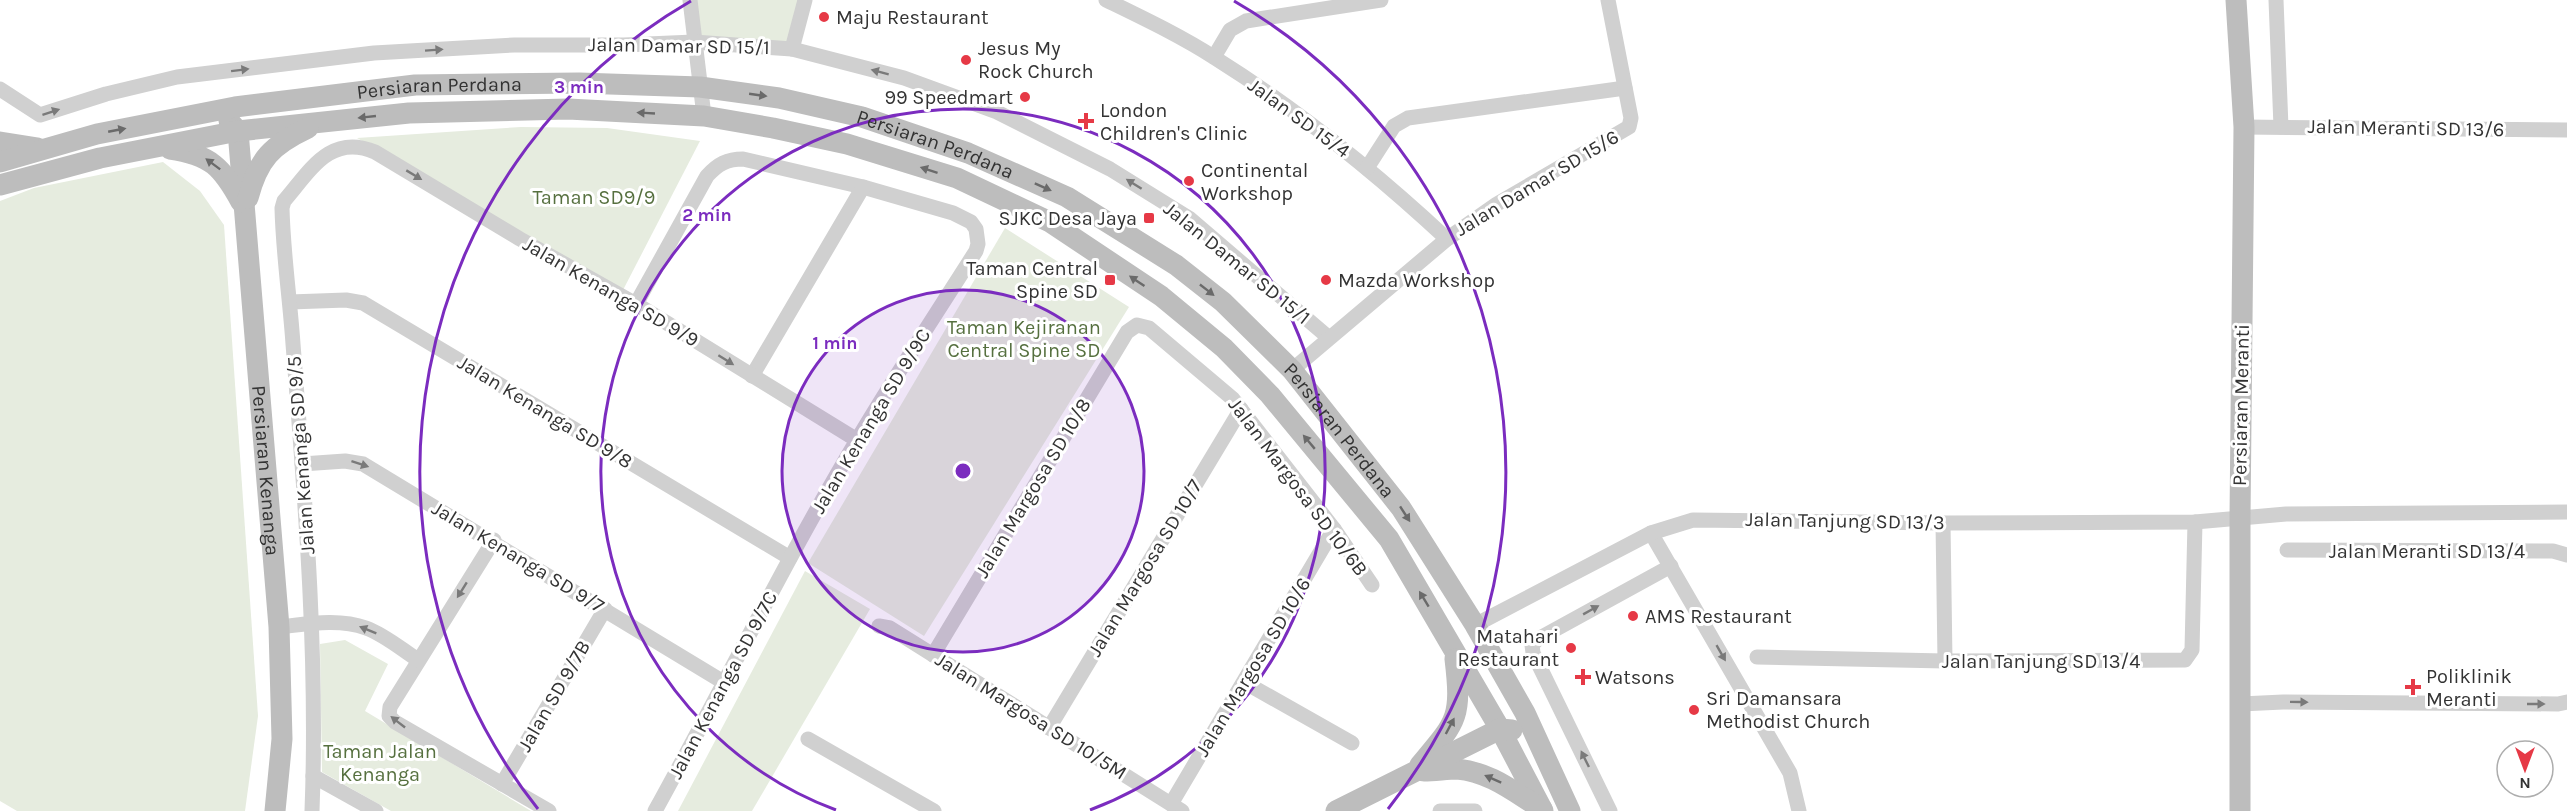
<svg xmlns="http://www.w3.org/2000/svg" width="2567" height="811" viewBox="0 0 2567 811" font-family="Karla,sans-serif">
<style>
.green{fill:#e6ecdf}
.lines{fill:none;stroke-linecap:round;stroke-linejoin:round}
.street{stroke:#d0d0d0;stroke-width:15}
.secondary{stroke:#bdbdbd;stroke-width:21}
.oneway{fill:#7a7a7a}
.oneway2{fill:#6a6a6a}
.ring{fill:none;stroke:#7b2cbf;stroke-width:3}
.poi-dot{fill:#e63946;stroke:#fff;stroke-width:2}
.labels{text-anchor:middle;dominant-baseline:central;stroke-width:6;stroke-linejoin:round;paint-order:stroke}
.poi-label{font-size:20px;fill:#333;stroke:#fff;text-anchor:start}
.street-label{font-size:20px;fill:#333;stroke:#fff}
.park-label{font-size:20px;fill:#56703f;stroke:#fff}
.centre{fill:#7b2cbf;stroke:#fff;stroke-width:3}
.ring-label{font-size:18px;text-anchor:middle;font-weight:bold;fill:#7b2cbf;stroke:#fff;stroke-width:6;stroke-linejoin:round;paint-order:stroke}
</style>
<rect width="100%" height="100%" fill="#fff"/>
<g class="green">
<path d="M 695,0 L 800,0 L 789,43 L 699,38 Z"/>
<path d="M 521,127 L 607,128 L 700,141 L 622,292 L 357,138 Z"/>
<path d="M 163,162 L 200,191 L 224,225 L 258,716 L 245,811 L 17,811 L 0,801 L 0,201 L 34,188 Z"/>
<path d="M 1005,228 L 1129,307 L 924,636 L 808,563 Z"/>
<path d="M 805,571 L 870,609 L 752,811 L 678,811 Z"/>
<path d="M 345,640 L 388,664 L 365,711 L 531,811 L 391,811 L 322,772 L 320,644 Z"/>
</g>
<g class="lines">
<g class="street">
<path d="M 690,0 L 704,116"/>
<path d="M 1106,0 C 1143,18 1181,36 1215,58 C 1298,110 1375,172 1447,239"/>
<path d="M 2276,0 L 2281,127"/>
<path d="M 792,49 L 805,0"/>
<path d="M 1214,57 L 1230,30 L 1246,21 L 1381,0"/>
<path d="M 0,89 L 40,115 L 106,94 L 177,77 L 374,53 L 514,45 L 624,45 L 694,42 L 792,49 L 904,78 L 997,112 L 1110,169 L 1189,218 L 1328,337"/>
<path d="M 2244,127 L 2567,130"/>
<path d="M 1367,168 L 1394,126 L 1408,118 L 1625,88"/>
<path d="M 290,302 L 346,300 L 363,303 L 790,558"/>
<path d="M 636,304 L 707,176 C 718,164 727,159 743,159 L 863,187 L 953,213 L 971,222 L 976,229 L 978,244 L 976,251 C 936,314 895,376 857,440 C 785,561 723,688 655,811"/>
<path d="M 1292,370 L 1447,239 L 1497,204 L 1629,127 L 1631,118 L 1608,0"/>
<path d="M 752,376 L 863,187"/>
<path d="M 302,464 L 345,461 L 363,464 L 725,683"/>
<path d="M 1943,523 L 1945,661"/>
<path d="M 1651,533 L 1790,773 L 1799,811"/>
<path d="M 494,540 L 390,707 L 389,716 L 395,722 L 549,811"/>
<path d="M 2287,550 L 2553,551 L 2567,555"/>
<path d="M 1475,625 L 1651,533 L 1693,520 L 1943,523 L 2195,522 L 2286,514 L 2567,512"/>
<path d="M 879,626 L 890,628 L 1182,811"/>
<path d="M 279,627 C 307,624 339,618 366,628 C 385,635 401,649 418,660"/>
<path d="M 933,655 L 1127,332 L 1137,325 L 1149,328 L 1233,399 L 1334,529 L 1372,585"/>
<path d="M 1757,657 L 1945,661 L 2185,660 L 2192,650 L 2195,522"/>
<path d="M 1244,682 L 1352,743"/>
<path d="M 2241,704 L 2283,702 L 2558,704 L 2567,702"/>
<path d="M 1049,728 L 1241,409"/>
<path d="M 808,739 L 934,811"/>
<path d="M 313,776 L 376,811"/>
<path d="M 502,784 L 605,609"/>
<path d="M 1171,804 L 1334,529"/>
<path d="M 312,811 C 318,655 305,499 293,344 C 290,299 283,253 282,208 L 284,201 C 310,171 330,133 375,152 L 520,239 L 636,304 L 857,440"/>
<path d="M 1440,811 L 1475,811"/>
<path d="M 1610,811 L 1533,653 L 1532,645 L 1538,639 L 1671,566"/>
</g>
<g class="secondary">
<path d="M 2236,0 L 2244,127 L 2240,518 L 2240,811"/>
<path id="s1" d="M 229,121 L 238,131 L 279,627 L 282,739 L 275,811"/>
<path d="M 0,142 L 38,148"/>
<path d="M 170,149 C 211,155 222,167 241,202"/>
<path id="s2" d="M 0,162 L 97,134 L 235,107 L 415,85 L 579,83 L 700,87 L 779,98 L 862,117 L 968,153 L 1067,197 L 1176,265 L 1223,302 L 1292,370 L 1401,508 L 1475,625 L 1525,713 L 1570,811"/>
<path d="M 0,185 L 100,158 L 238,131 L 409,113 L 568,109 L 704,116 L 773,128 L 847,144 L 957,178 L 1050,222 L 1161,296 L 1224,348 L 1270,395 L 1389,539 L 1500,729 L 1543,811"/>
<path d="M 248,198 C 258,159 272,145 308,128"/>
<path d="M 1420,765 C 1457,721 1462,718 1455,659"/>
<path d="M 1424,771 C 1435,771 1447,769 1457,769 C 1491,772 1515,793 1542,809"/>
<path d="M 1336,811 L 1500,729 L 1512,730"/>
</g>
</g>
<defs><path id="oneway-solid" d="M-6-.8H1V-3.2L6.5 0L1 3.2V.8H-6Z" transform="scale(1.5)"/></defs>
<g class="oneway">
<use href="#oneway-solid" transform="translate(434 50) rotate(-4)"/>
<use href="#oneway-solid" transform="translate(240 70) rotate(-7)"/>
<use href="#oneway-solid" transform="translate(880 72) rotate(-165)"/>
<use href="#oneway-solid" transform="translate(51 112) rotate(-18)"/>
<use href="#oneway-solid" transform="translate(414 175) rotate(31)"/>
<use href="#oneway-solid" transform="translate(1134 184) rotate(-148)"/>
<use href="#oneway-solid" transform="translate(726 360) rotate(32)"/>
<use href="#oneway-solid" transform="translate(360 464) rotate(18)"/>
<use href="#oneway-solid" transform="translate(462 590) rotate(122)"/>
<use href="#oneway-solid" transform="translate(1591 610) rotate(-29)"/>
<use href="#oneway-solid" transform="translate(368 630) rotate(-158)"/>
<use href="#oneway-solid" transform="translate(1721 653) rotate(60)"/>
<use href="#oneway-solid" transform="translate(2299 702) rotate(1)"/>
<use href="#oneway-solid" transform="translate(2536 704)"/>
<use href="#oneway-solid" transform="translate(398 722) rotate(-142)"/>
<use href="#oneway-solid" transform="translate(1585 759) rotate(-116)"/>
</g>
<g class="oneway2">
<use href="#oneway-solid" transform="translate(758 95) rotate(8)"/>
<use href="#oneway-solid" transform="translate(646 113) rotate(-177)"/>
<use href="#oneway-solid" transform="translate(367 117) rotate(174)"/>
<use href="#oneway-solid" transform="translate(117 130) rotate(-11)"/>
<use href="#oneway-solid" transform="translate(213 164) rotate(-143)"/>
<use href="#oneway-solid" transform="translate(929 170) rotate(-162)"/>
<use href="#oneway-solid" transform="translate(1043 187) rotate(24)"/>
<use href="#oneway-solid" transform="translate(1137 281) rotate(-146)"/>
<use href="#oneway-solid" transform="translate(1207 290) rotate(38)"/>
<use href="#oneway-solid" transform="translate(1309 442) rotate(-130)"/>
<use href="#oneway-solid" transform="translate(1405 514) rotate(57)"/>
<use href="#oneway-solid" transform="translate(1424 599) rotate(-121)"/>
<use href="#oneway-solid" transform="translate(1450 726) rotate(-62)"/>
<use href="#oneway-solid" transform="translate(1493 779) rotate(-156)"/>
</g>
<circle cx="963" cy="471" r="181" fill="#7b2cbf" fill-opacity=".12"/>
<g class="ring">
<circle cx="963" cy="471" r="181"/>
<path d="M836 810A362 362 0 1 1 1090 810"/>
<path d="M538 809A543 543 0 0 1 691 1M1234 1A543 543 0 0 1 1388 809"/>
</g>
<g class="poi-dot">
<circle cx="824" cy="17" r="6"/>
<circle cx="966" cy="60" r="6"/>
<circle cx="1025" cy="97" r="6"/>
<path d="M1083 112h6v6h6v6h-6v6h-6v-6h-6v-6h6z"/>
<circle cx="1189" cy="181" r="6"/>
<rect x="1143" y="212" width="12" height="12" rx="3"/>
<rect x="1104" y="274" width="12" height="12" rx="3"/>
<circle cx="1326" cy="280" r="6"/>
<circle cx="1633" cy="616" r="6"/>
<circle cx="1571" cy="648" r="6"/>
<path d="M1580 668h6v6h6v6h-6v6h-6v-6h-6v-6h6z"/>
<path d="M2410 678h6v6h6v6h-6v6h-6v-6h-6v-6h6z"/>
<circle cx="1694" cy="710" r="6"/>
</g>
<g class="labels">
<g class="poi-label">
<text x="836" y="17">Maju Restaurant</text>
<text x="978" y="48">Jesus My<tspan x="978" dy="23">Rock Church</tspan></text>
<text x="1013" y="97" text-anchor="end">99 Speedmart</text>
<text x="1100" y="110">London<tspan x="1100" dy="23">Children's Clinic</tspan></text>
<text x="1201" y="170">Continental<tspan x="1201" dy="23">Workshop</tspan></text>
<text x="1137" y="218" text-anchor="end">SJKC Desa Jaya</text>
<text x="1098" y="268" text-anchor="end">Taman Central<tspan x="1098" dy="23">Spine SD</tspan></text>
<text x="1338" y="280">Mazda Workshop</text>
<text x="1645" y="616">AMS Restaurant</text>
<text x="1559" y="636" text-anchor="end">Matahari<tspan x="1559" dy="23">Restaurant</tspan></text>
<text x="2426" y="676">Poliklinik<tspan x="2426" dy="23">Meranti</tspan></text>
<text x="1595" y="677">Watsons</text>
<text x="1706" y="698">Sri Damansara<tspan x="1706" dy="23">Methodist Church</tspan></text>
</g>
<g class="street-label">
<text transform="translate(679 46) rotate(1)">Jalan Damar SD 15/1</text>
<text stroke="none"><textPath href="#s2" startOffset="447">Persiaran Perdana</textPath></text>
<text transform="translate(1299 118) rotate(36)">Jalan SD 15/4</text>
<text transform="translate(2406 128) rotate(1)">Jalan Meranti SD 13/6</text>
<text stroke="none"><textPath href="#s2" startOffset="951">Persiaran Perdana</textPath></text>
<text transform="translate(1537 183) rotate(-31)">Jalan Damar SD 15/6</text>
<text transform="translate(1237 263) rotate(39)">Jalan Damar SD 15/1</text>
<text transform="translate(611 292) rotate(30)">Jalan Kenanga SD 9/9</text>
<text transform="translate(2241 405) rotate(-89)">Persiaran Meranti</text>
<text transform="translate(545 412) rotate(31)">Jalan Kenanga SD 9/8</text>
<text transform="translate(871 421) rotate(-59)">Jalan Kenanga SD 9/9C</text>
<text stroke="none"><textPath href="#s2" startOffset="1455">Persiaran Perdana</textPath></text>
<text transform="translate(301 455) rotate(-94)">Jalan Kenanga SD 9/5</text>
<text stroke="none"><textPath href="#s1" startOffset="354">Persiaran Kenanga</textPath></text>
<text transform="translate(1298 487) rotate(53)">Jalan Margosa SD 10/6B</text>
<text transform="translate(1033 488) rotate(-59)">Jalan Margosa SD 10/8</text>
<text transform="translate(1845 521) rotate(1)">Jalan Tanjung SD 13/3</text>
<text x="2427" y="551">Jalan Meranti SD 13/4</text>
<text transform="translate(518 557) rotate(31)">Jalan Kenanga SD 9/7</text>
<text transform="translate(1145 568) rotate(-59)">Jalan Margosa SD 10/7</text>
<text x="2041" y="661">Jalan Tanjung SD 13/4</text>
<text transform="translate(1253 667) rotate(-59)">Jalan Margosa SD 10/6</text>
<text transform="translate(723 685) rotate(-62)">Jalan Kenanga SD 9/7C</text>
<text transform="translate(554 696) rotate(-60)">Jalan SD 9/7B</text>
<text transform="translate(1031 716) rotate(32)">Jalan Margosa SD 10/5M</text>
</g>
<g class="park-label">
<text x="594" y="197">Taman SD9/9</text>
<text x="1024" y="327">Taman Kejiranan<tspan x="1024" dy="23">Central Spine SD</tspan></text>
<text x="380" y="751">Taman Jalan<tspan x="380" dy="23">Kenanga</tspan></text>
</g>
</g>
<circle cx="963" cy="471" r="9" class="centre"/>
<g class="ring-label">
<text x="579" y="93">3 min</text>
<text x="707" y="221">2 min</text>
<text x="835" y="349">1 min</text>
</g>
<g transform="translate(2525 769) rotate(180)"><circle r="28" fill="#ffffff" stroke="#adadad" stroke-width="1.5"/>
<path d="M0-4.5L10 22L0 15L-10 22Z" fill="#e63946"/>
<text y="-9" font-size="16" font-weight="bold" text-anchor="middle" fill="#333333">N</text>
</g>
</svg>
